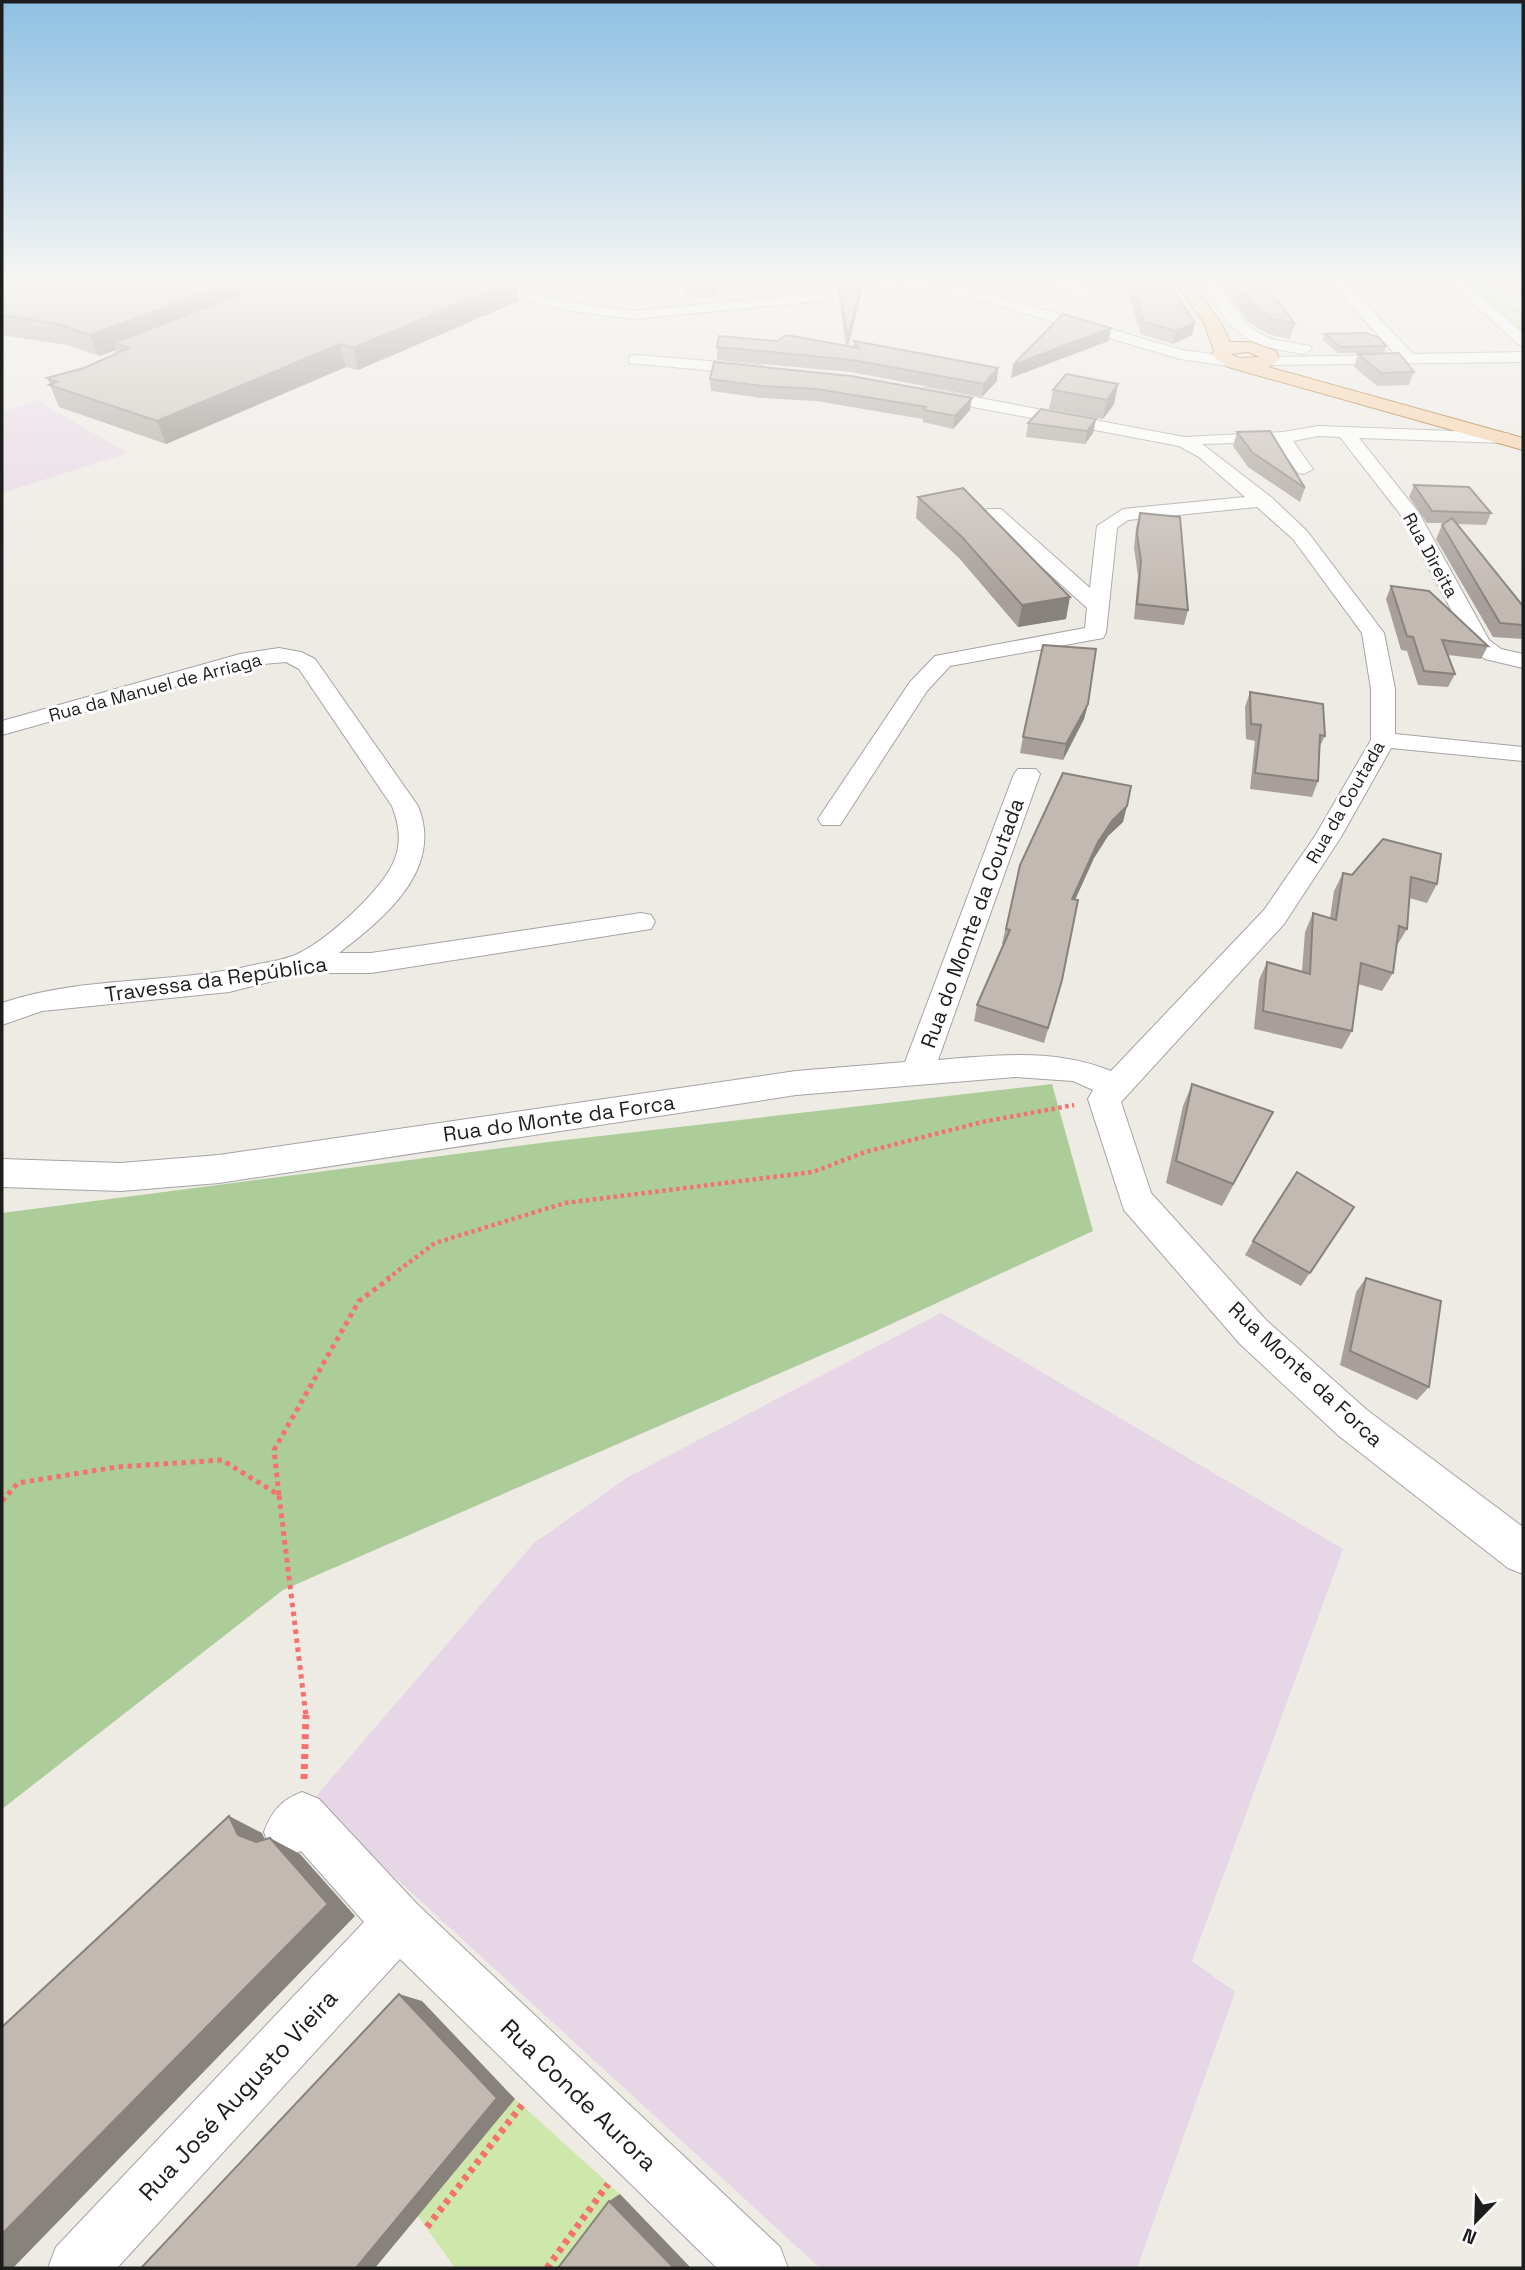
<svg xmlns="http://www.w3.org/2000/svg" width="1525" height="2270" viewBox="0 0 1525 2270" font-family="'Space Grotesk',sans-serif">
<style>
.industrial{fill:#e7d6e5}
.education{fill:#fefcdd}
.grass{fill:#cde8aa}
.forest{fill:#accd99}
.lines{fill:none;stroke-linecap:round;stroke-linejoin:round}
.minor-casing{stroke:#a4a4a4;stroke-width:2}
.major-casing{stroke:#935904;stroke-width:2}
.path-far2{stroke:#f6716d;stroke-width:4.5;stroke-dasharray:3.5 3.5;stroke-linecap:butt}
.path-far1{stroke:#f6716d;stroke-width:5;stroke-dasharray:4.5 4.5;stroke-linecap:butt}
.path{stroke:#f6716d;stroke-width:7;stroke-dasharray:5 5;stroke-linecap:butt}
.minor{fill:#fff;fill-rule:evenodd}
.major{fill:#f9cb9d;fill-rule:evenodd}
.wall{fill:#a89f9a}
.shaded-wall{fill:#88827d}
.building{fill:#c3b9b3;stroke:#88827d;stroke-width:2}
.labels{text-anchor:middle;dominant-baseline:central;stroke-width:6;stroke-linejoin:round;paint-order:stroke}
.far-street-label{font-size:18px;fill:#1d1d1d;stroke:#fff}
.street-label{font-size:21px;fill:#1d1d1d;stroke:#fff}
.near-street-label{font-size:24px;fill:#1d1d1d;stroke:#fff}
</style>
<rect width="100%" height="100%" fill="#eeeae4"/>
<g class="industrial">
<path d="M 37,400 L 128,453 L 2,493 L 2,412 Z"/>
<path d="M 941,1313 L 1343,1549 L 1192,1961 L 1235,1992 L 1137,2268 L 820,2268 L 312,1801 L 533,1544 L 628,1477 Z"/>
</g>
<path class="education" d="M 1032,281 L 1084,281 L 1093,299 Z"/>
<g class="grass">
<path d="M 1461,281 L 1477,281 L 1523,313 L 1523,335 Z"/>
<path d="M 515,2099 L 620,2194 L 564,2268 L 455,2268 L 418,2216 Z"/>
</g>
<path class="forest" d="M 1052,1084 L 1093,1231 L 863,1337 L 283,1590 L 2,1809 L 2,1213 L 548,1142 Z"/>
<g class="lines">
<g class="minor-casing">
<g id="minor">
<path d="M 459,281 L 485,281 L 565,302 L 633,311 L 800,295 L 885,281 L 919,281 L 990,294 L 1182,350 L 1228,356 L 1236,361 L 1228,366 L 1180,359 L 983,301 L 903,287 L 800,303 L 633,319 L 565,310 Z"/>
<path d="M 1200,281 L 1214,281 L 1250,328 L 1271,339 L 1310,346 L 1312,349 L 1304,354 C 1241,345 1233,334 1200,281 Z"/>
<path d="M 1329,281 L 1344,281 L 1413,354 L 1523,352 L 1523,362 L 1262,365 L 1262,359 L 1268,357 L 1396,355 Z"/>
<path d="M 1449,281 L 1465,281 L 1523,333 L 1523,346 L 1518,344 Z"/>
<path d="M 635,355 L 759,365 L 767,370 L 759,375 L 629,363 L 629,357 Z"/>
<path d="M 927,388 L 1184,437 L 1283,432 L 1318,426 L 1507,433 L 1516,438 L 1507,443 L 1359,438 L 1419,513 L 1489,640 L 1501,649 L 1523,654 L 1523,668 L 1485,659 L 1472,649 L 1400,514 L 1340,437 L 1318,436 L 1293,441 L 1313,469 L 1304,474 L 1298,473 L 1276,442 L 1202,444 L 1271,497 L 1307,531 L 1384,633 L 1395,689 L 1395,734 L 1523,747 L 1523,761 L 1391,748 L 1341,837 L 1284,924 L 1121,1102 L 1151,1193 L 1266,1320 L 1367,1410 L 1523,1527 L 1523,1574 L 1508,1568 L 1339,1436 L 1240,1344 L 1124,1210 L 1088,1099 L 1093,1090 L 1073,1081 L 1015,1077 L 796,1095 L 219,1183 L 121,1191 L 2,1187 L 2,1159 L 121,1163 L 219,1155 L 796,1071 L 905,1062 L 1014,774 L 1018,769 L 1036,769 L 1040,774 L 938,1060 C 997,1055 1055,1048 1111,1071 L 1264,910 L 1315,836 L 1371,740 L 1371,689 L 1362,633 L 1293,539 L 1257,507 L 1128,520 L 1117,528 L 1106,633 L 1103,638 L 950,666 L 927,691 L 840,825 L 822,825 L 818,819 L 910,682 L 935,656 L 1085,628 L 1087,608 L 987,517 L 984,513 L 987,509 L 1001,509 L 1090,588 L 1097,526 L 1123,509 L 1245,497 L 1199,457 L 1179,446 L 921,397 L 921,389 Z"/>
<path d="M 279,648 L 301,652 L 315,659 L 418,806 C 444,869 385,918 339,953 L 371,953 L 641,913 L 651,915 L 655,922 L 651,929 L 371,973 L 305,973 L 229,992 L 42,1011 L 2,1025 L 2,1003 C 84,975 174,985 258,964 C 270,962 283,960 295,955 C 319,945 355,913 373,892 C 398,864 406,842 392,806 L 299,669 L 286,662 L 251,665 L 2,735 L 2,721 L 240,654 Z"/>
<path d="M 302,1792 L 319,1799 L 417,1904 L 780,2247 L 788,2268 L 717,2268 L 400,1959 L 117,2268 L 48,2268 L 56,2247 L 364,1922 L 301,1851 L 288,1856 L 271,1849 L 264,1832 C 272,1811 281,1800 302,1792 Z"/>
</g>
</g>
<g class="major-casing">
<path id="major" d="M 1174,281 L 1191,281 L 1221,323 L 1230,342 L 1250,342 L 1276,351 L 1280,360 L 1268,367 L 1523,438 L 1523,450 L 1228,367 L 1211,355 L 1214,351 L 1204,323 ZM 1248,352 L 1260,357 L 1239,358 L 1231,354 Z"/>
</g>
<path class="path-far2" d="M 387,1279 L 435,1243 L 565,1203 L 813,1172 L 865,1152 L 982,1122 L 1074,1105"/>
<g class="path-far1">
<path d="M 279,1495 L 274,1450 L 359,1301 L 390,1278"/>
<path d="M 2,1501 L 18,1483 L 117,1467 L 222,1460 L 279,1495 L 306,1716"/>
</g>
<g class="path">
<path d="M 304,1779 L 306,1715"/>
<path d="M 427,2227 L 522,2105"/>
<path d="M 547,2268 L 608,2184"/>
</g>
<use href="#minor" class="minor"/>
<use href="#major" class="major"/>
</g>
<g class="wall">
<path d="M 2,281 L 519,301 L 358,370 L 346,367 L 166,444 L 59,407 L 47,378 L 84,368 L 117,353 L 116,350 L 99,356 L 67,345 L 2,335 Z"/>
<path d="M 681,281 L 715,281 L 716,285 L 717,297 L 686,297 Z"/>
<path d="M 1124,281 L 1167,281 L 1192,335 L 1173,344 L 1141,334 Z"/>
<path d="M 1218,281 L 1263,281 L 1295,324 L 1290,339 L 1268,334 L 1249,322 Z"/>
<path d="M 1506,281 L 1523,281 L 1523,295 L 1516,290 Z"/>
<path d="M 839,288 L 861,296 L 848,346 L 853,347 L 854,341 L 997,381 L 982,397 L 851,372 L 717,360 L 717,347 L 777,341 L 846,346 L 839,300 Z"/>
<path d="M 1325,334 L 1386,346 L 1384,353 L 1338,353 L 1323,340 Z"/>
<path d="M 1358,354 L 1414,372 L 1409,385 L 1377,386 L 1354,367 Z"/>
<path d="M 714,362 L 970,410 L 953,429 L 923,422 L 923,419 L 816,401 L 762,398 L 711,391 L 710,379 Z"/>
<path d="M 1118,384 L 1114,404 L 1103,419 L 1049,409 L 1053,390 Z"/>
<path d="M 1096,419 L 1093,433 L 1085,444 L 1026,437 L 1028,423 Z"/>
<path d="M 1237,432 L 1305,488 L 1300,502 L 1248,467 L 1233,446 Z"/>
<path d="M 1414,485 L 1491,513 L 1486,525 L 1456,524 L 1523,606 L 1523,639 L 1493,637 L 1436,539 L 1442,525 L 1445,523 L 1427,523 L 1409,497 Z"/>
<path d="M 918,497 L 1066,619 L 1018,627 L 959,558 L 916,518 Z"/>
<path d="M 1140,513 L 1188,610 L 1184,625 L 1134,619 L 1138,576 L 1134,548 L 1136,528 Z"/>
<path d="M 1391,586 L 1488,646 L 1481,659 L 1448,655 L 1455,674 L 1448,687 L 1418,685 L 1407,651 L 1401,650 L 1386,599 Z"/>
<path d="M 1250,692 L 1325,736 L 1319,748 L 1318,781 L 1312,797 L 1250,789 L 1255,741 L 1246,739 L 1245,707 Z"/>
<path d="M 1088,704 L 1084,719 L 1063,760 L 1020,753 L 1023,737 Z"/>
<path d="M 1123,822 L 1108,836 L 1094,858 L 1075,900 L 1058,995 L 1044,1043 L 974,1021 L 977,1005 L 1003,945 L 1002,944 L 1020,865 Z"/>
<path d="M 1383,839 L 1437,884 L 1427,903 L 1409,898 L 1407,929 L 1396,947 L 1393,973 L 1382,991 L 1358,984 L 1352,1031 L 1342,1049 L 1254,1029 L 1259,980 L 1267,962 L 1302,971 L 1305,932 L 1313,913 L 1330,918 L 1334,891 L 1343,873 L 1352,875 Z"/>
<path d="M 1192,1084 L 1273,1112 L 1222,1206 L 1166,1183 L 1183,1106 Z"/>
<path d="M 1354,1207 L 1301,1286 L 1245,1255 L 1253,1241 Z"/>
<path d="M 1366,1278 L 1429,1387 L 1417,1400 L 1340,1365 L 1356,1292 Z"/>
</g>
<g class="shaded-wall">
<path d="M 237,281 L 298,281 L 114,343 L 116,350 L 99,356 L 90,335 Z"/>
<path d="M 514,281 L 516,281 L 519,301 L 358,370 L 353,348 Z"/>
<path d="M 836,281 L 865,281 L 836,286 Z"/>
<path d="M 862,284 L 861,296 L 847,349 L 848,337 Z"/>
<path d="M 1195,323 L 1192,335 L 1173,344 L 1176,331 Z"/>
<path d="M 1111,328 L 1109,341 L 1011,378 L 1013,365 Z"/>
<path d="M 340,344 L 346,367 L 166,444 L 157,421 Z"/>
<path d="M 998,368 L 997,381 L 982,397 L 984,384 Z"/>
<path d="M 1118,384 L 1114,404 L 1103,419 L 1107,400 Z"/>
<path d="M 972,398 L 970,410 L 953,429 L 955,416 Z"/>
<path d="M 1096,419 L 1093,433 L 1085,444 L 1087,431 Z"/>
<path d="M 1070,597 L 1066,619 L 1018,627 L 1022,605 Z"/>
<path d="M 1088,704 L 1084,719 L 1063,760 L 1066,744 Z"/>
<path d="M 1127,806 L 1123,822 L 1108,836 L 1094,858 L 1068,915 L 1072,899 L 1098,842 L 1112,821 Z"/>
<path d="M 229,1816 L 262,1833 L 270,1851 L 238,1835 Z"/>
<path d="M 270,1838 L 300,1854 L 355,1916 L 13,2268 L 2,2268 L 2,2234 Z"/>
<path d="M 399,1994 L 422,2001 L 515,2099 L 375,2268 L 356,2268 Z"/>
<path d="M 620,2194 L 691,2268 L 674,2268 L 609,2201 Z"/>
</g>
<g class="building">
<path d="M 2,281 L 237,281 L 90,335 L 58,324 L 2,315 Z"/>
<path d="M 275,281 L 514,281 L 353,348 L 340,344 L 157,421 L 49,385 L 57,382 L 47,378 L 84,368 L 129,348 L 114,343 Z"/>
<path d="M 684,281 L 715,281 L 716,285 L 685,285 Z"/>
<path d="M 1130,281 L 1167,281 L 1195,323 L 1176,331 L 1144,322 Z"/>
<path d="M 1233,281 L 1263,281 L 1295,324 L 1273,319 L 1253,307 Z"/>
<path d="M 862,284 L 848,337 L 839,288 Z"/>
<path d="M 1063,314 L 1111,328 L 1013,365 Z"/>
<path d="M 1365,333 L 1378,337 L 1386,346 L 1340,347 L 1325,334 Z"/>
<path d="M 786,335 L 859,348 L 854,341 L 998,368 L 984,384 L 852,360 L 717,347 L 719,336 L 777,341 Z"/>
<path d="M 1399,353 L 1414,372 L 1381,373 L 1358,354 Z"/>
<path d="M 714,362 L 851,376 L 972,398 L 955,416 L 924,410 L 926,407 L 817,389 L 762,386 L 710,379 Z"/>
<path d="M 1066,374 L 1118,384 L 1107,400 L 1053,390 Z"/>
<path d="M 1041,409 L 1096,419 L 1087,431 L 1028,423 Z"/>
<path d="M 1270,431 L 1305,488 L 1253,453 L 1237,432 Z"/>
<path d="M 1414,485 L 1469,487 L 1491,513 L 1432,511 Z"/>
<path d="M 963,488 L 1070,597 L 1022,605 L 962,537 L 918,497 Z"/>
<path d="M 1140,513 L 1180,517 L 1188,610 L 1137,604 L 1141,561 L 1137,534 Z"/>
<path d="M 1452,518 L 1523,606 L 1523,625 L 1500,623 L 1442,525 Z"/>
<path d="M 1391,586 L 1429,591 L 1488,646 L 1442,640 L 1455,674 L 1424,671 L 1413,637 L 1407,636 Z"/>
<path d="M 1043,645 L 1096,649 L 1088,704 L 1066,744 L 1023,737 Z"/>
<path d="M 1250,692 L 1323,704 L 1325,736 L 1320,735 L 1318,781 L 1255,773 L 1261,725 L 1251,724 Z"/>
<path d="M 1063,773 L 1131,786 L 1127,806 L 1112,821 L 1098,842 L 1072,899 L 1078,900 L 1062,980 L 1048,1028 L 977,1005 L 1010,930 L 1006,929 L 1020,865 Z"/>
<path d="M 1383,839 L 1441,854 L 1437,884 L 1411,877 L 1407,929 L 1399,926 L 1393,973 L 1361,963 L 1352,1031 L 1263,1011 L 1267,962 L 1310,974 L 1313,913 L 1336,920 L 1343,873 L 1352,875 Z"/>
<path d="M 1192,1084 L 1273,1112 L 1233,1184 L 1176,1161 Z"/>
<path d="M 1297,1172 L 1354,1207 L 1310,1273 L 1253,1241 Z"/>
<path d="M 1366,1278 L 1441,1301 L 1429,1387 L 1350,1351 Z"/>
<path d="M 229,1816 L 238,1835 L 256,1842 L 270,1838 L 328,1904 L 2,2234 L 2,2027 Z"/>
<path d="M 399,1994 L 497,2098 L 356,2268 L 141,2268 Z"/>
<path d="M 609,2201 L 674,2268 L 558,2268 Z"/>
</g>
<linearGradient id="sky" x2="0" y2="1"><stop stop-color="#8dc0e3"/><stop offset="0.47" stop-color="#f7f6f3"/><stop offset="1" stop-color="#f7f6f3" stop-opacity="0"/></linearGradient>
<rect width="1525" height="599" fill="url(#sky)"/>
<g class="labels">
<g class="far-street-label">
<text transform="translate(1431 555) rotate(61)">Rua Direita</text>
<text transform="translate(155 687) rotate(-15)">Rua da Manuel de Arriaga</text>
<text transform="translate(1345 802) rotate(-60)">Rua da Coutada</text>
</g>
<g class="street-label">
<text transform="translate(972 923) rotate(-70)">Rua do Monte da Coutada</text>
<text transform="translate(216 979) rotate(-8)">Travessa da República</text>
<text transform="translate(559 1118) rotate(-8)">Rua do Monte da Forca</text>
<text transform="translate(1306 1374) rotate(43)">Rua Monte da Forca</text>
</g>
<g class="near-street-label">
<text transform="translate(238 2095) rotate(-47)">Rua José Augusto Vieira</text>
<text transform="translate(579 2095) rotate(44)">Rua Conde Aurora</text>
</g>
</g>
<rect width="1525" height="2270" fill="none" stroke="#1d1d1d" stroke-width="7"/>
<g transform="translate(1476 2221) rotate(203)" stroke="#ffffff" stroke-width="5" paint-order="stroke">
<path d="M0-5L12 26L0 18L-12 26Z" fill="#1d1d1d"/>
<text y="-10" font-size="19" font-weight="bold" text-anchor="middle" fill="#1d1d1d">N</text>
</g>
</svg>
